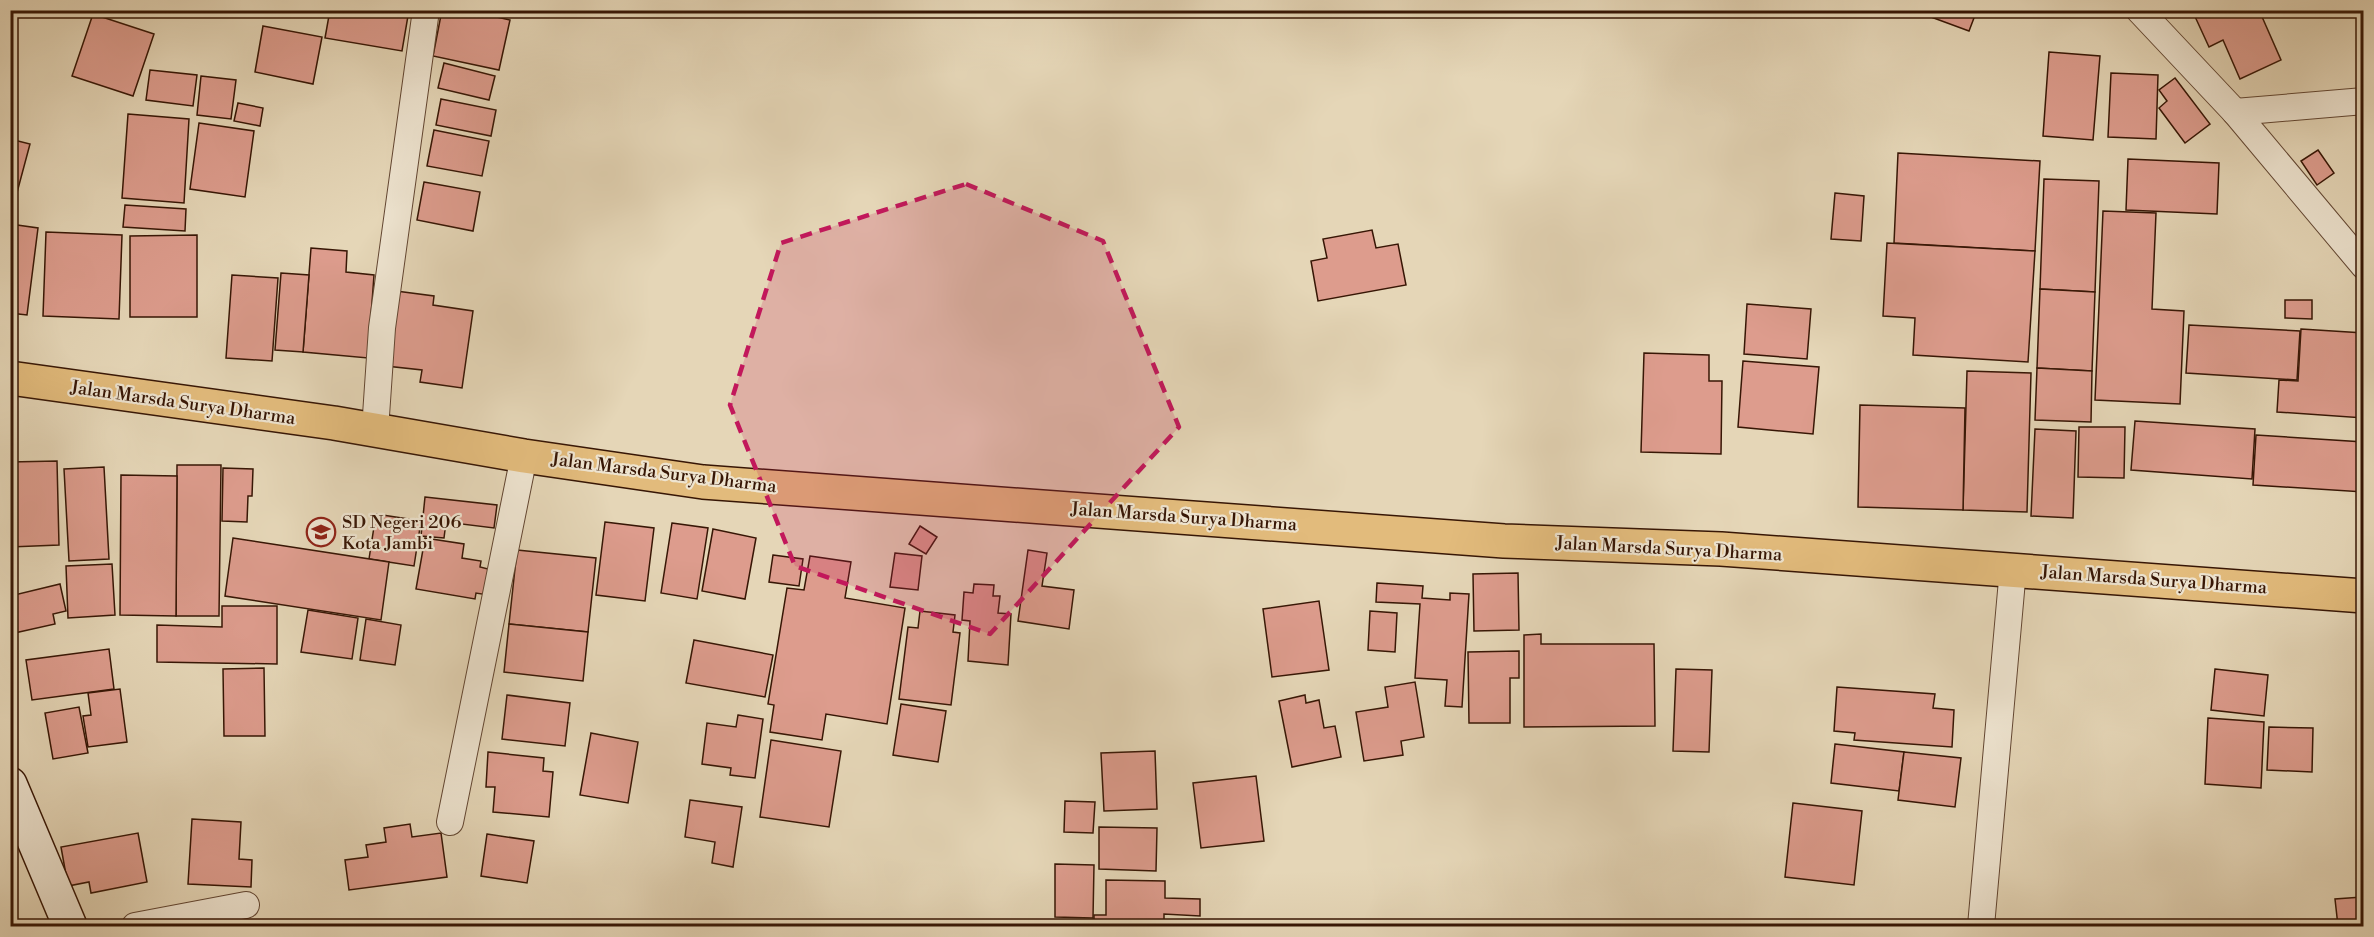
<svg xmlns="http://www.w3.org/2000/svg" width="2374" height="937" viewBox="0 0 2374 937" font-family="'Libre Bodoni',serif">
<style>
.building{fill:#dd9c8d;stroke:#371605;stroke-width:1.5}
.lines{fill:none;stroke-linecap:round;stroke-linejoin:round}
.street-casing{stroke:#624632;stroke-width:28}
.secondary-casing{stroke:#371605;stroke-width:36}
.highway-casing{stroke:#371605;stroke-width:36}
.street{stroke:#eee4d0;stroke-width:26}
.secondary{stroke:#eee4d0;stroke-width:33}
.highway{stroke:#e2bb7c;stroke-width:33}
.marked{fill:#c2185b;fill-opacity:0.2;stroke:#c2185b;stroke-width:4.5;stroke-dasharray:12 8;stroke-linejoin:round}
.labels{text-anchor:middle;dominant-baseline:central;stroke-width:4.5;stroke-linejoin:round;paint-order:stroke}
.street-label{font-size:18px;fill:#371605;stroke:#eee4d0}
.poi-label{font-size:18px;fill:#371605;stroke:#eee4d0;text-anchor:start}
</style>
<rect width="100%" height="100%" fill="#e5d6b7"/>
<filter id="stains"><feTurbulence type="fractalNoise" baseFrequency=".00333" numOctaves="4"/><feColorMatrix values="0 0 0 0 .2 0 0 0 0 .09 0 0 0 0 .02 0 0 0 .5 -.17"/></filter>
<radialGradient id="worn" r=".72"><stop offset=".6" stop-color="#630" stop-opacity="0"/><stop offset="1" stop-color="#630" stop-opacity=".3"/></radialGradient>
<g class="building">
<path d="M 330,10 L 409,10 L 402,51 L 325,38 Z"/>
<path d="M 442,10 L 466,10 L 510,20 L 499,70 L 433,56 Z"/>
<path d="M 1912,10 L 1977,10 L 1969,31 Z"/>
<path d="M 2192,10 L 2259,10 L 2281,60 L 2240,79 L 2223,40 L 2209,47 Z"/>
<path d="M 93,14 L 154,34 L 133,96 L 72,76 Z"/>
<path d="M 263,26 L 322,37 L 313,84 L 255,72 Z"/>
<path d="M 2049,52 L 2100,56 L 2093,140 L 2043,136 Z"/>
<path d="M 444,63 L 495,76 L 489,100 L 438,88 Z"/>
<path d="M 150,70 L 197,75 L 193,106 L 146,100 Z"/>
<path d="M 2111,73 L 2158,75 L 2156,139 L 2108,137 Z"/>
<path d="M 201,76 L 236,80 L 231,119 L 197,115 Z"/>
<path d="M 2175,78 L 2210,124 L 2185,143 L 2159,108 L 2167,101 L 2159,90 Z"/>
<path d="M 441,99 L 496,110 L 491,136 L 436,125 Z"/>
<path d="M 238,103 L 263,108 L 260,126 L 234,121 Z"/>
<path d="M 128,114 L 189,119 L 184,203 L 122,198 Z"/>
<path d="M 199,123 L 254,131 L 245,197 L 190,189 Z"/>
<path d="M 434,130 L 489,141 L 482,176 L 427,166 Z"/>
<path d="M 10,139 L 30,144 L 11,215 L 10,215 Z"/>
<path d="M 2318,150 L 2334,173 L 2317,185 L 2301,161 Z"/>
<path d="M 1898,153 L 2040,161 L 2035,251 L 1894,243 Z"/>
<path d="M 2128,159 L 2219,163 L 2217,214 L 2126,210 Z"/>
<path d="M 2044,179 L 2099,181 L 2095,292 L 2040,289 Z"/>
<path d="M 424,182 L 480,192 L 473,231 L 417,220 Z"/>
<path d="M 1835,193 L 1864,196 L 1861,241 L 1831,239 Z"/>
<path d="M 125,205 L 186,209 L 185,231 L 123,227 Z"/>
<path d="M 2103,211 L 2156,213 L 2152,309 L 2184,311 L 2180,404 L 2095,400 Z"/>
<path d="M 10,224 L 38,228 L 27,315 L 10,313 Z"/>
<path d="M 1372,230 L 1376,248 L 1398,244 L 1406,285 L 1318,301 L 1311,261 L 1327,258 L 1323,239 Z"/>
<path d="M 46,232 L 122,235 L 119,319 L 43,316 Z"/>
<path d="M 197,235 L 197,317 L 130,317 L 130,236 Z"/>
<path d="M 1887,243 L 2035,251 L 2028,362 L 1913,355 L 1915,318 L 1883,316 Z"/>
<path d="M 311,248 L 347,251 L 346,272 L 374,275 L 368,358 L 303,352 Z"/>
<path d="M 281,273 L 309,275 L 303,352 L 275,350 Z"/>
<path d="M 232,275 L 278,278 L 272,361 L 226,358 Z"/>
<path d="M 2040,289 L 2095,292 L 2092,371 L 2037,368 Z"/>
<path d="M 396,291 L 434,296 L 433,305 L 473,311 L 462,388 L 420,382 L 422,370 L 386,366 Z"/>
<path d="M 2285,300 L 2312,300 L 2312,319 L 2285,318 Z"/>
<path d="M 1747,304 L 1811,309 L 1807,359 L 1744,354 Z"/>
<path d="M 2189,325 L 2300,331 L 2297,380 L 2186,373 Z"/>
<path d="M 2301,329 L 2364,333 L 2364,418 L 2277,412 L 2279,380 L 2298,381 Z"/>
<path d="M 1644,353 L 1709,355 L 1709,381 L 1722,381 L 1721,454 L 1641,452 Z"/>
<path d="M 1743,361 L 1819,367 L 1813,434 L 1738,427 Z"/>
<path d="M 2037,368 L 2092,371 L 2091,422 L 2035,420 Z"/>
<path d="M 1967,371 L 2031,373 L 2027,512 L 1963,510 Z"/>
<path d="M 1860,405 L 1965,408 L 1963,510 L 1858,507 Z"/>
<path d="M 2135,421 L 2255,429 L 2252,479 L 2131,470 Z"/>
<path d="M 2079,427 L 2125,427 L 2124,478 L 2078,477 Z"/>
<path d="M 2035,429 L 2076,431 L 2073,518 L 2031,516 Z"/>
<path d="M 2256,435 L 2364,442 L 2364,492 L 2253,485 Z"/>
<path d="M 57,461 L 59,545 L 10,547 L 10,462 Z"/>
<path d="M 177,465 L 221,465 L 219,616 L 176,616 Z"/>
<path d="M 104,467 L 109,559 L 69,561 L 64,469 Z"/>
<path d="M 223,468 L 253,469 L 252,496 L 248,496 L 247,522 L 222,521 Z"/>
<path d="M 121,475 L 177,476 L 176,616 L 120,615 Z"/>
<path d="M 425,497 L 497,505 L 494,528 L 446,522 L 444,538 L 421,536 Z"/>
<path d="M 376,514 L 421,521 L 414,566 L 369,559 Z"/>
<path d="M 605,522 L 654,528 L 645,601 L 596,595 Z"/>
<path d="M 672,523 L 708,528 L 697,599 L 661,593 Z"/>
<path d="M 920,526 L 937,537 L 926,554 L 909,544 Z"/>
<path d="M 713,529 L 756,538 L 745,599 L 702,591 Z"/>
<path d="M 233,538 L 389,562 L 381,620 L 225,596 Z"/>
<path d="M 425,538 L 464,544 L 462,558 L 481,561 L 480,567 L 492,570 L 488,595 L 476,593 L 475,599 L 416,589 Z"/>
<path d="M 517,550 L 596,558 L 588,632 L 509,624 Z"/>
<path d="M 1028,550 L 1047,553 L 1042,586 L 1074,590 L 1069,629 L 1018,621 Z"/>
<path d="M 895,553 L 922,556 L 918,590 L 890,587 Z"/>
<path d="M 773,555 L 803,559 L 799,586 L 769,582 Z"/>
<path d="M 810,556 L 851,562 L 845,598 L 905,608 L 887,724 L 826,714 L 822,740 L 770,732 L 774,705 L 768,704 L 787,588 L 804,590 Z"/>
<path d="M 112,564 L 115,615 L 68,618 L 66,566 Z"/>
<path d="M 1518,573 L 1519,630 L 1474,631 L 1473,574 Z"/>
<path d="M 1377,583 L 1423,586 L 1422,598 L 1450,600 L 1450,593 L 1469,594 L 1462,707 L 1445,706 L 1447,680 L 1415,678 L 1420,604 L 1376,602 Z"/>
<path d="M 60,584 L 66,611 L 53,614 L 55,624 L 10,634 L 10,596 Z"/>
<path d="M 974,584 L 994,585 L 993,596 L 1000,596 L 998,613 L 1011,614 L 1008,665 L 968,661 L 970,621 L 962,620 L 964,592 L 973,593 Z"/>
<path d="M 1319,601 L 1329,670 L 1272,677 L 1263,609 Z"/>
<path d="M 222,606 L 277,606 L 277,664 L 157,662 L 157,625 L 222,627 Z"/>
<path d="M 308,610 L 358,618 L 352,659 L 301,652 Z"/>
<path d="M 920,611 L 955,615 L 953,632 L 960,633 L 951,705 L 899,699 L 908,627 L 918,628 Z"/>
<path d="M 1370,611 L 1397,613 L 1395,652 L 1368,650 Z"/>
<path d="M 366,619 L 401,625 L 395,665 L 360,660 Z"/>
<path d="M 509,624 L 588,632 L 583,681 L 504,672 Z"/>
<path d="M 1541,634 L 1541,644 L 1654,644 L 1655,726 L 1524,727 L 1524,635 Z"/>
<path d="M 694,640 L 773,655 L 765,697 L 686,683 Z"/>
<path d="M 109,649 L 114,689 L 32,700 L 26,660 Z"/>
<path d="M 1519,651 L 1519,678 L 1510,678 L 1510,723 L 1469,723 L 1468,652 Z"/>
<path d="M 264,668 L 265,736 L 224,736 L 223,669 Z"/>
<path d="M 1676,669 L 1712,670 L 1709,752 L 1673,751 Z"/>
<path d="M 2215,669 L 2268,675 L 2264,716 L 2211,710 Z"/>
<path d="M 1415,682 L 1424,737 L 1401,741 L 1403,755 L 1364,761 L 1356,712 L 1388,707 L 1385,687 Z"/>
<path d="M 1837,687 L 1935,694 L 1933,708 L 1954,710 L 1952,747 L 1854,740 L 1855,733 L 1834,731 Z"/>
<path d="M 120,689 L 127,742 L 88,747 L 83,716 L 91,715 L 88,693 Z"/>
<path d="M 507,695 L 570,703 L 565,746 L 502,739 Z"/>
<path d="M 1305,695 L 1306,703 L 1319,700 L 1324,728 L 1335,726 L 1341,757 L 1292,767 L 1279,701 Z"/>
<path d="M 901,704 L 946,711 L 938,762 L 893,755 Z"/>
<path d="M 79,707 L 88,753 L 53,759 L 45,713 Z"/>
<path d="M 738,715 L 763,719 L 755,778 L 730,775 L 731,768 L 702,764 L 707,723 L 736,727 Z"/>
<path d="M 2208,718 L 2264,722 L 2261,788 L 2205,784 Z"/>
<path d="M 2269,727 L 2313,728 L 2312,772 L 2267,770 Z"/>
<path d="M 591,733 L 638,742 L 628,803 L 580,795 Z"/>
<path d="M 771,740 L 841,751 L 829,827 L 760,817 Z"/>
<path d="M 1835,744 L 1904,752 L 1899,791 L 1831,783 Z"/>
<path d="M 1155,751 L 1157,809 L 1104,811 L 1101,753 Z"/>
<path d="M 488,752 L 544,758 L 543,771 L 553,772 L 549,817 L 493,812 L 495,787 L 486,787 Z"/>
<path d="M 1904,752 L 1961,758 L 1955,807 L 1898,800 Z"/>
<path d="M 1256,776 L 1264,841 L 1201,848 L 1193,783 Z"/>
<path d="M 690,800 L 742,807 L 733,867 L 712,863 L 715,842 L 685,837 Z"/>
<path d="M 1065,801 L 1095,802 L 1093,833 L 1064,832 Z"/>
<path d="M 1793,803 L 1862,811 L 1854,885 L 1785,877 Z"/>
<path d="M 192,819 L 241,822 L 239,859 L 252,860 L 251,887 L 188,884 Z"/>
<path d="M 410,824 L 412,837 L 441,833 L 447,877 L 349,890 L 345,860 L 368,857 L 366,845 L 386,842 L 384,828 Z"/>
<path d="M 1099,827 L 1157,828 L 1156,871 L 1099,869 Z"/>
<path d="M 138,833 L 147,882 L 91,893 L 89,882 L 68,886 L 61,847 Z"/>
<path d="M 487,834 L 534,841 L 527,883 L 481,876 Z"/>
<path d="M 1055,864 L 1094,865 L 1093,918 L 1055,917 Z"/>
<path d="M 1106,880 L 1165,881 L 1165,898 L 1200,899 L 1200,916 L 1164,914 L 1164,923 L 1113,922 L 1113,926 L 1094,926 L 1094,915 L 1106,915 Z"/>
<path d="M 2362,897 L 2364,926 L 2338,926 L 2335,899 Z"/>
<path d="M 272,921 L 273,926 L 234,926 L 234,924 Z"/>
</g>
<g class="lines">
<g class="street-casing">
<g id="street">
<path d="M 2139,10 L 2235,112 L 2364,266"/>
<path d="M 2235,112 L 2364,101"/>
<path d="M 375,430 L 382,328 L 426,10"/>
<path d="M 450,822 L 524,456"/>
<path d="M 135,926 L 246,905"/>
<path d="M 1981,926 L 2013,569"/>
</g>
</g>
<g class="secondary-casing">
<path id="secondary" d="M 10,784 L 70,926"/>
</g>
<g class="highway-casing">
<path id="highway" d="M 10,378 L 334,423 L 524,456 L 703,482 L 1504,541 L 1721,549 L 2364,596"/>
</g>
<use href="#street" class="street"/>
<use href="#secondary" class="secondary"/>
<use href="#highway" class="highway"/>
</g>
<path class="marked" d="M 966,184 L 1103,241 L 1179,427 L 990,634 L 795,566 L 730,405 L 781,243 Z"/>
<defs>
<g id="school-ring" transform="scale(1.5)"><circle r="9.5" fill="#eee4d0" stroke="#8f2418" stroke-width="1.5"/><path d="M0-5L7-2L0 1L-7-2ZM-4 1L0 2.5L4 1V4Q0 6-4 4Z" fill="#8f2418"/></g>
</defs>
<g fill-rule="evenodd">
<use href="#school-ring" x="321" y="532"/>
</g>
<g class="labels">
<g class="street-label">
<text transform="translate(183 403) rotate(8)">Jalan Marsda Surya Dharma</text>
<text transform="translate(664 473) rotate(7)">Jalan Marsda Surya Dharma</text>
<text transform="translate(1184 517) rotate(4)">Jalan Marsda Surya Dharma</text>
<text transform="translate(1669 549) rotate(3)">Jalan Marsda Surya Dharma</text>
<text transform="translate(2154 580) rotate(4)">Jalan Marsda Surya Dharma</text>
</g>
<g class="poi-label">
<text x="342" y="522">SD Negeri 206<tspan x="342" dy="21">Kota Jambi</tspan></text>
</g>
</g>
<rect width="2374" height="937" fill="none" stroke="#e5d6b7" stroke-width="36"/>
<rect x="12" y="12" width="2350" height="913" fill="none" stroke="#371605" stroke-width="3"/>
<rect x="18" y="18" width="2338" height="901" fill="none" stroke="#371605" stroke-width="1.5"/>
<rect width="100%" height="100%" filter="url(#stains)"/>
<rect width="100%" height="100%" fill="url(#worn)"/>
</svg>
